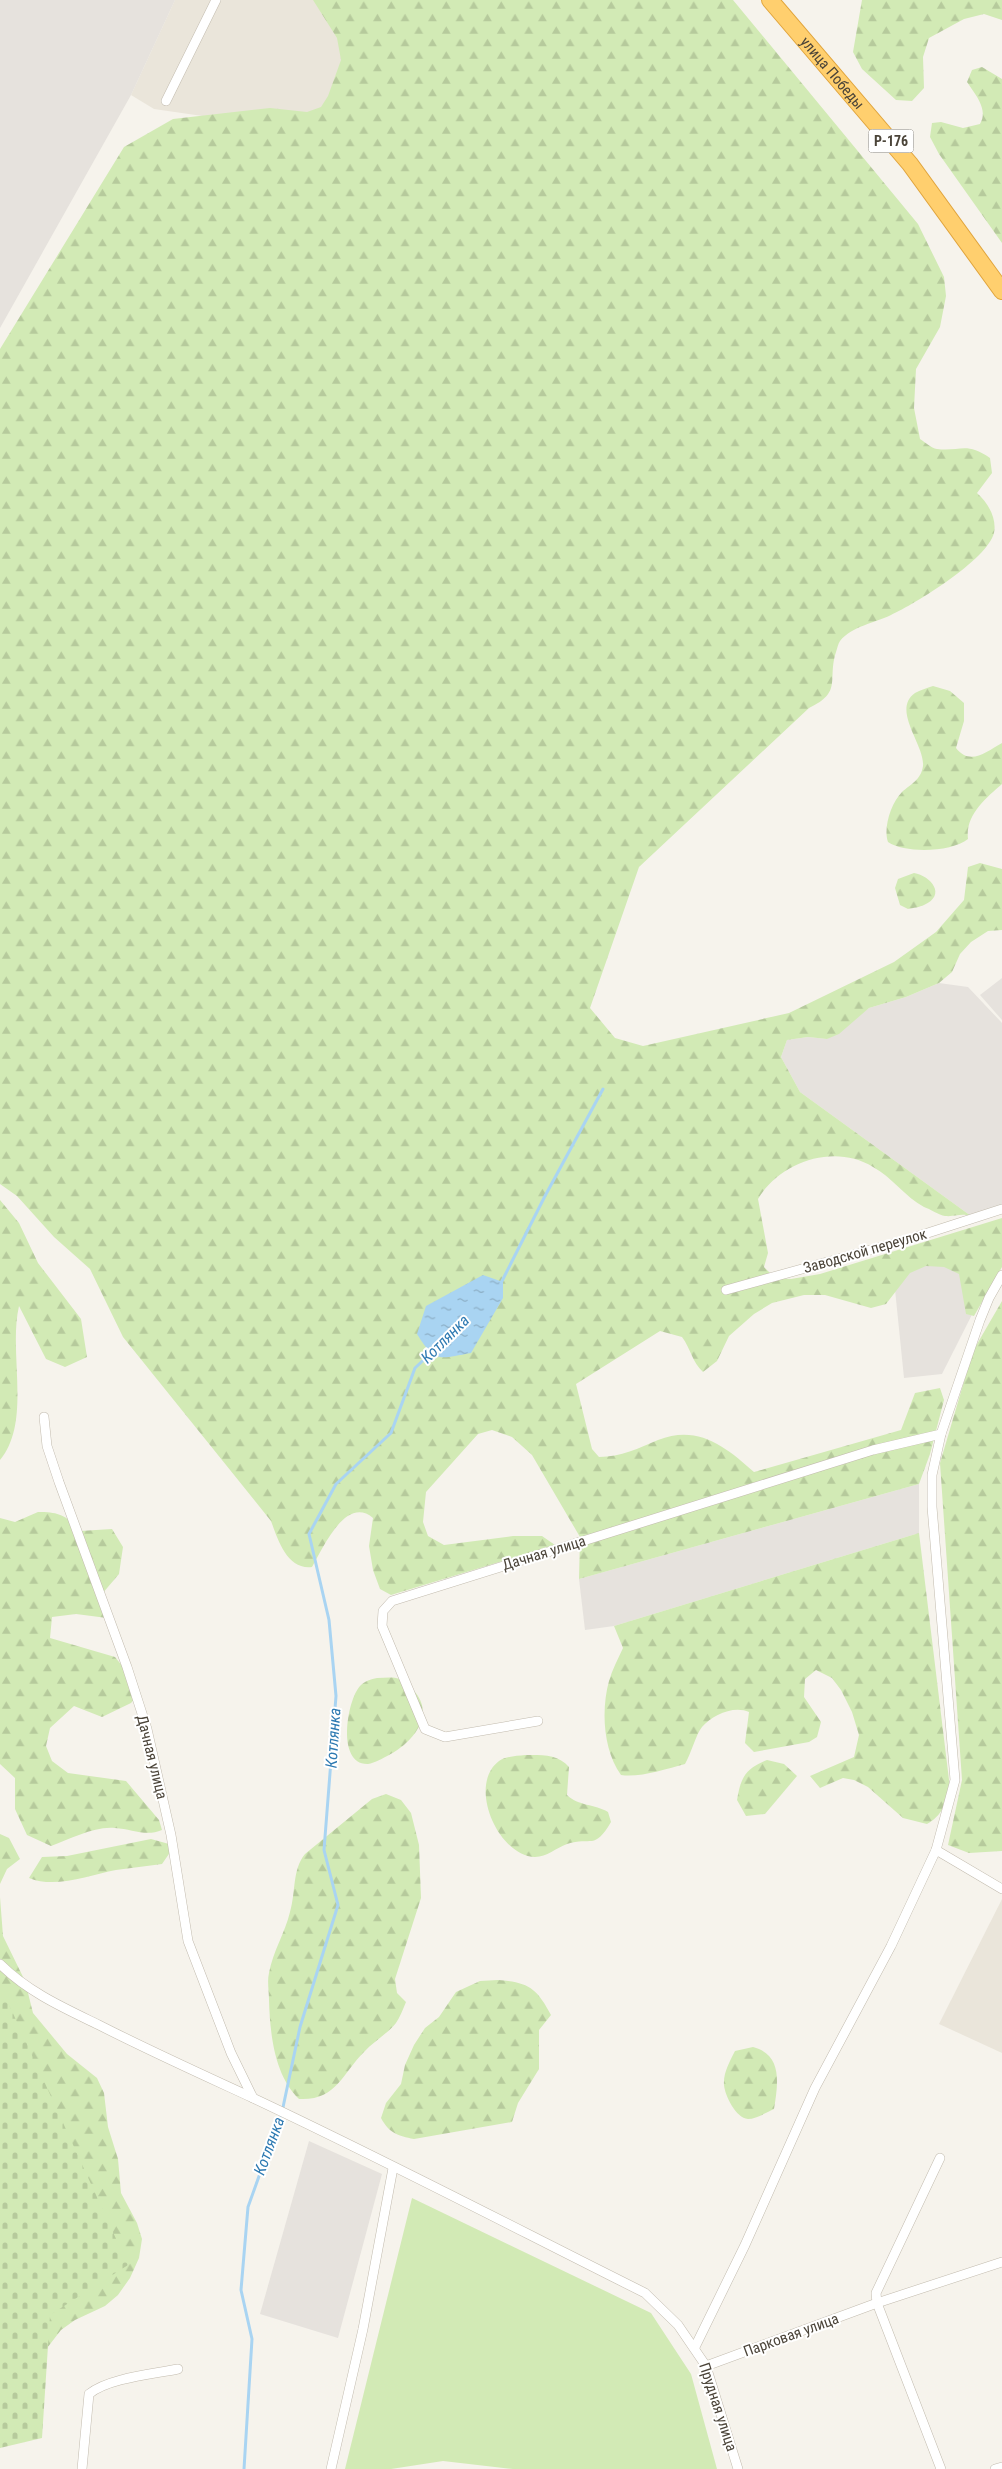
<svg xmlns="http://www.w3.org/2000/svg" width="1002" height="2469" viewBox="0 0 1002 2469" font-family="'Roboto Condensed',sans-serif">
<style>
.residential{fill:#eae5da}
.industrial{fill:#e6e2dd}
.green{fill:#d2eab5}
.forest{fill:url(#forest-firs)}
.cemetery{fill:url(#cemetery-stones)}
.water{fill:url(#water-ripples)}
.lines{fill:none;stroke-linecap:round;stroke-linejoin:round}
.stream{stroke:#a9d4f2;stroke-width:3}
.street-casing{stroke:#c2bbae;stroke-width:10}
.highway-casing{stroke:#e0a43c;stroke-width:18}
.street{stroke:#fff;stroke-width:9}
.highway{stroke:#ffcf6e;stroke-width:16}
.labels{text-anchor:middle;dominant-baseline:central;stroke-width:4;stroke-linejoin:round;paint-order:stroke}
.shield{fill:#fff;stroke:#817c74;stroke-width:1}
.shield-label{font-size:14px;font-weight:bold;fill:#4b4439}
.street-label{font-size:15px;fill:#4b4439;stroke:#fff}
.water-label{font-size:16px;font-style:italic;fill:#2e7ab2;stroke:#fff}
</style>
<defs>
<pattern id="forest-firs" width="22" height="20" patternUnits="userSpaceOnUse" patternTransform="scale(1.25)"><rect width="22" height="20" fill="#d2eab5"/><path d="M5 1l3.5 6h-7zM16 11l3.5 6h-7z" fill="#b6ca9c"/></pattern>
<pattern id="cemetery-stones" width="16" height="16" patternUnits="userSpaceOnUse" patternTransform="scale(1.25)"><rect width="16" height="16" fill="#d2eab5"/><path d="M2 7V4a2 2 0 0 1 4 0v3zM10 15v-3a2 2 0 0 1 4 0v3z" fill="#b6ca9c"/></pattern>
<pattern id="water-ripples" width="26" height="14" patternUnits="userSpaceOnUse" patternTransform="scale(1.25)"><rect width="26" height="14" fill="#a9d4f2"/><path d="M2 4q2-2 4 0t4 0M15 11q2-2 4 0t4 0" fill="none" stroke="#8caec5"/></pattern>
</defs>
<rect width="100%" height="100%" fill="#f6f3ec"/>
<g class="residential">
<path d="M 175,0 L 388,0 L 313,132 L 154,109 L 131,95 Z"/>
<path d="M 1002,1899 L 1002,2053 L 939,2024 Z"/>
</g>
<g class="industrial">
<path d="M 0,0 L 175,0 L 131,95 L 0,328 Z"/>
<path d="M 1002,978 L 1002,1020 L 980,995 Z"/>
<path d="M 939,983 L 968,987 L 1002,1023 L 1002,1207 L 971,1216 L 800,1092 L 781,1057 L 787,1040 L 808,1037 L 827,1039 L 869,1008 L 906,997 Z"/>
<path d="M 1002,1255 L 942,1374 L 904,1378 L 892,1260 Z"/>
<path d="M 919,1484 L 919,1533 L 614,1626 L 585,1630 L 579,1579 Z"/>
<path d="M 309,2141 L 382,2174 L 338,2338 L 260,2314 Z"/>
</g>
<path class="green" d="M 412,2198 L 651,2313 L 691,2374 L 717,2469 L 513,2469 L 443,2461 L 391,2469 L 345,2469 Z"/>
<g class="forest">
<path d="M 313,0 L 733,0 L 918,224 L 944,277 L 946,296 L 940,327 L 916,369 L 914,408 L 920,439 C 925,442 931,448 937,449 C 960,452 966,441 990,458 L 992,473 L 977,493 C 988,503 997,518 994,533 C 987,560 915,604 891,615 C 875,623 852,626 840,641 C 838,644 837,649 836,652 C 827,680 843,692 809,708 L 639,867 L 590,1008 L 615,1038 L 643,1046 L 789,1013 L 894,962 L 936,932 L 964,900 L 968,867 L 980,863 L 1002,869 L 1002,930 L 988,931 L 971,942 L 960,954 L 952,972 L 939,983 L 906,997 L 869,1008 L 839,1034 L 827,1039 L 808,1037 L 787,1040 L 781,1057 L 800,1092 L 971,1216 C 960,1213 955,1217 945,1216 C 939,1215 930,1209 924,1207 C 905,1197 892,1177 873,1167 C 834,1143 780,1162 758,1199 L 768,1253 L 764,1267 L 775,1278 L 791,1279 L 820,1274 L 1002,1218 L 1002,1267 L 974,1316 L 966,1314 L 959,1274 L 944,1267 L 926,1266 L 910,1273 L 886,1304 L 871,1308 L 825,1295 L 804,1295 L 772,1303 L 754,1314 L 729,1336 L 717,1361 L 703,1372 C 692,1362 691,1349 682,1337 L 660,1331 L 576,1384 L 592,1449 L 599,1457 C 621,1457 639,1448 658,1440 C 698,1424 726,1447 754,1472 L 901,1430 L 915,1393 L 940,1388 L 944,1400 L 930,1454 L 919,1484 L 579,1579 L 580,1537 L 532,1455 L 512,1437 L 492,1430 L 478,1434 L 426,1492 L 423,1522 L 428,1536 L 444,1545 L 513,1536 L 542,1536 L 555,1545 L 391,1595 L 380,1589 L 373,1570 L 369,1546 L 373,1518 C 346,1495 323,1548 312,1567 C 287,1570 278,1540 271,1521 L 123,1337 L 90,1269 L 54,1237 L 17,1196 L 0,1184 L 0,349 L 124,147 L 173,119 L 270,108 L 307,112 L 321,107 L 328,96 L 341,60 L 337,38 Z"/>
<path d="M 862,0 L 1002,0 L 1002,20 L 984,14 L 964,19 L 929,38 L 923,57 L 924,88 L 912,101 L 896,100 L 862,69 L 853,52 Z"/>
<path d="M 982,67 L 1002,79 L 1002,243 L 939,154 L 930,137 L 932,123 L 941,122 L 963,128 L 980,124 C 989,110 975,94 967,82 L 972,70 Z"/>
<path d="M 933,686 L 950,691 L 964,703 L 964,721 L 956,748 C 970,766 986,752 1002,743 L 1002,784 C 986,798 965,815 968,839 C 952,852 906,854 888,842 C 883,828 891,803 902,792 C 911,784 921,780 923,766 C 925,745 891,710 915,693 C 920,690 927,688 933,686 Z"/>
<path d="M 914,873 C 931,876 947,895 924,905 C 920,907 913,908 908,909 L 900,905 L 895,888 L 898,879 Z"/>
<path d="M 0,1200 L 19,1223 L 38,1263 L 81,1319 L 87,1357 L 65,1367 L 46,1359 L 19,1306 C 8,1353 32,1421 0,1460 Z"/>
<path d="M 1002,1301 L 1002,1851 L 969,1853 L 948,1845 L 962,1780 L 940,1463 L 973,1351 Z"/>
<path d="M 38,1512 C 59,1512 66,1515 80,1531 L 112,1529 L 123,1547 L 119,1574 L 102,1594 L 107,1618 L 76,1614 L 52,1617 L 50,1638 L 115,1657 L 136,1683 L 139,1694 L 131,1703 L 102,1717 L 74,1706 L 50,1728 L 46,1746 L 52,1761 L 68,1773 L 126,1781 L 159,1820 L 162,1830 C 146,1837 132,1829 115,1828 C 94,1826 71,1839 51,1846 L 27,1835 L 15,1809 L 15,1778 L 0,1764 L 0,1518 L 15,1522 Z"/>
<path d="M 919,1533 L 950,1788 C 946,1803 942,1816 927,1824 L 903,1818 L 868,1787 L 854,1780 L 843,1778 L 820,1788 L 810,1776 L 854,1757 L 859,1735 L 852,1712 L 841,1690 L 832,1678 L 816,1670 L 805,1679 L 804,1697 L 821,1722 L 817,1737 L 809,1742 L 754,1752 L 745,1743 L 749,1712 C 734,1705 712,1715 702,1727 C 696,1734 691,1754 685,1764 C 666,1769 639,1778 621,1775 C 603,1750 601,1710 609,1681 C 612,1670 618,1659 623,1648 L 614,1626 Z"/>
<path d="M 377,1678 C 383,1678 390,1677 396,1678 C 403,1680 407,1684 412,1689 C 437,1713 414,1742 389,1755 C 383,1758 375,1763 368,1764 C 336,1765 347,1700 360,1686 C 365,1681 371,1679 377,1678 Z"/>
<path d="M 525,1755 C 542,1755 558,1754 569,1767 L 567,1795 C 578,1806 595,1804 608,1812 L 611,1822 C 594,1851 592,1836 567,1844 C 556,1848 547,1857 535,1857 C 498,1856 467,1785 499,1761 C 506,1756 517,1756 525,1755 Z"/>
<path d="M 767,1760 L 784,1764 L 797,1776 L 765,1814 L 746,1816 L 737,1800 C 741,1777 745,1769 767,1760 Z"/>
<path d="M 386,1794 L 401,1800 L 411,1813 L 419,1845 L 421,1898 L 395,1979 L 397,1993 L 406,2002 C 403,2009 400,2017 396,2023 C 387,2034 373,2042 364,2052 C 342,2074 336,2101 299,2099 C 274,2075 270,2033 269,2000 C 269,1991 267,1981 269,1973 C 273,1951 285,1933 290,1912 C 296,1892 292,1870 305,1854 L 372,1799 Z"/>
<path d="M 0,1834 L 9,1838 L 20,1859 L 7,1869 L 0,1884 Z"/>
<path d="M 151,1839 L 169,1844 L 171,1851 L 162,1864 C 147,1866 131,1868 116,1870 C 89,1875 56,1889 29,1878 L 42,1857 L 67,1856 Z"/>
<path d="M 0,1897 L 3,1936 L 25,1981 L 33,2013 L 67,2054 L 97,2078 L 104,2093 L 108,2127 L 118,2159 L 121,2193 L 137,2223 L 142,2239 L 139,2258 L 130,2278 L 118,2295 L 105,2306 L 75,2320 L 61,2330 L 37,2361 L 0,2370 Z"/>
<path d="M 498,1980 C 528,1982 537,1988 551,2015 L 539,2030 L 539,2069 L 518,2103 L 512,2122 L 414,2139 C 398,2136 389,2133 381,2118 L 386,2103 L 401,2084 L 405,2065 L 414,2045 L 425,2028 L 439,2017 L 456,1992 L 480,1981 Z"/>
<path d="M 753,2047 C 783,2055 778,2084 774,2109 C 767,2112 756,2119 748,2119 C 736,2118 725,2096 724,2085 C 723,2073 730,2061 735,2051 Z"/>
</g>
<path class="cemetery" d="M 0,1985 L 128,2265 L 50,2315 L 42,2438 L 0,2448 Z"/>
<path class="water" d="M 483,1275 L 503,1282 L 503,1298 L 471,1353 C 438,1359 435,1363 417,1334 L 426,1306 Z"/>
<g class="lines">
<g class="stream">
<path d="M 501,1283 L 545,1196 L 603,1089"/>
<path d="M 244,2469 L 252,2339 L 241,2290 L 248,2207 L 282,2112 L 300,2027 L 338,1905 L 324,1850 L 336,1696 L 329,1620 L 309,1534 L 336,1484 L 391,1433 L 415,1368 L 433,1351"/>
</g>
<g class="street-casing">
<g id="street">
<path d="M 166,101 L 216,0"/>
<path d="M 726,1290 L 903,1241 L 1002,1209"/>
<path d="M 44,1417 L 47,1446 L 59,1482 L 127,1667 L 147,1729 L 171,1835 L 188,1941 L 231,2053 L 253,2098"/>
<path d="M 538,1721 L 445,1737 L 425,1729 L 382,1626 L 383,1611 L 392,1601 L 873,1450 L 941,1434"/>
<path d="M 936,1850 L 1002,1889"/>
<path d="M 0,1964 C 28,1992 64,2008 99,2025 C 150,2051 201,2074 253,2098 C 385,2160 515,2228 645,2293 L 678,2325 L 706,2366 L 738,2469"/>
<path d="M 940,2158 L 876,2293 L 877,2303 L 941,2469"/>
<path d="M 695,2347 L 745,2245 L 815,2088 L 891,1946 L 936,1850 L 955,1780 L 932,1507 L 932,1475 L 941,1434 L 980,1320 L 989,1298 L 1002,1275"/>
<path d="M 706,2366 L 877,2303 L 1002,2262"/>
<path d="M 82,2469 L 89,2394 C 108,2378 154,2374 178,2369"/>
<path d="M 331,2469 L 363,2329 L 393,2168"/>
<path d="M 995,2469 L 1002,2467"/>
</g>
</g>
<g class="highway-casing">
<g id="highway">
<path id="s1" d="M 770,0 L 910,164 L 1002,291"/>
</g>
</g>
<use href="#street" class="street"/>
<use href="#highway" class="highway"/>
</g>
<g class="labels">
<rect class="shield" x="868.5" y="129.5" width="45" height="23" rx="4"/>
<g class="shield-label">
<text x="891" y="141">Р-176</text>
</g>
<g class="street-label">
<text stroke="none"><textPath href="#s1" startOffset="96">улица Победы</textPath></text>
<text transform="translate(865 1251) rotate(-16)">Заводской переулок</text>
<text transform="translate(544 1553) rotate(-17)">Дачная улица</text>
<text transform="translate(152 1757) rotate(76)">Дачная улица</text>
<text transform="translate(791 2335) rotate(-20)">Парковая улица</text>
<text transform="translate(718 2407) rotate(72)">Прудная улица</text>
</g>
<g class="water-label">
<text transform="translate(445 1339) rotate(-45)">Котлянка</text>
<text transform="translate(333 1738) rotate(-86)">Котлянка</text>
<text transform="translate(269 2146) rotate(-70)">Котлянка</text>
</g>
</g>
</svg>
